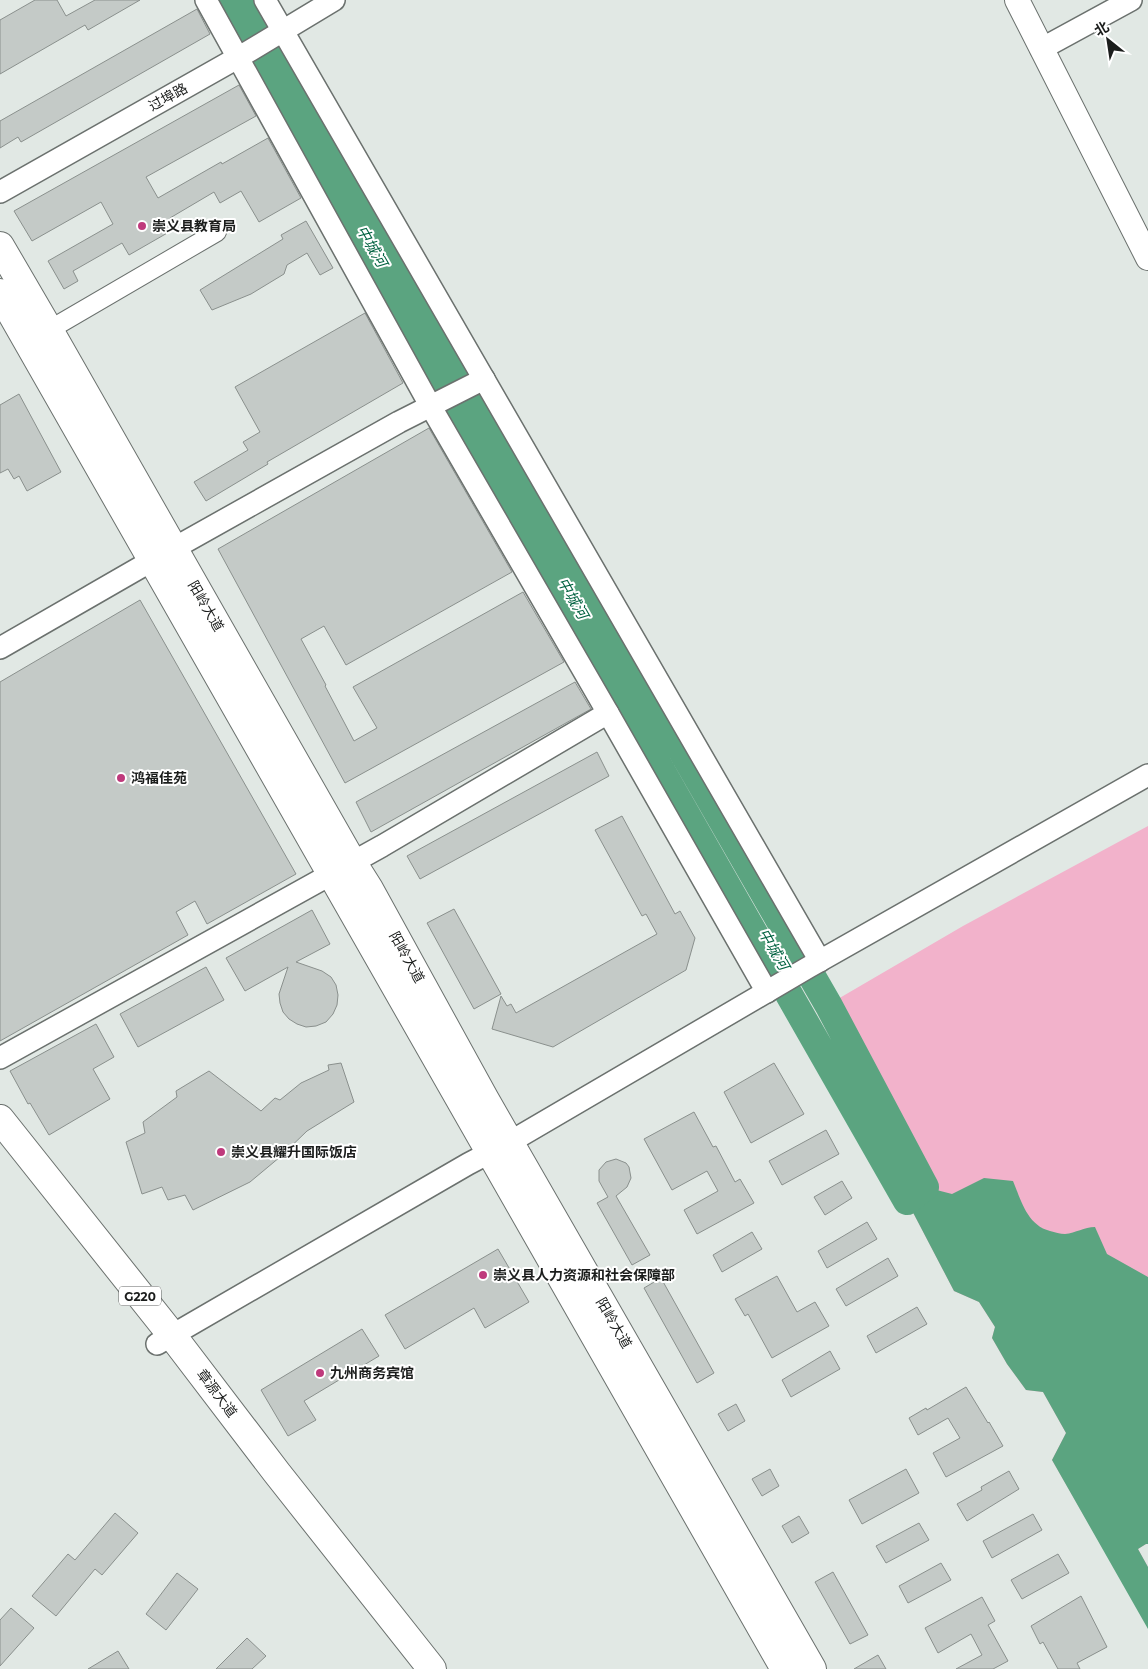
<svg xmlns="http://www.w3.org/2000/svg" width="1148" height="1669" viewBox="0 0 1148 1669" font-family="Montserrat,'Noto Sans SC',sans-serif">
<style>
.green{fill:#f2b2cb}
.water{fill:#5ba480}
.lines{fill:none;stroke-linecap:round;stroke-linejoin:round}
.river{stroke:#5ba480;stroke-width:28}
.building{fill:#c4cac7;stroke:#8a908d}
.minor-casing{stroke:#6b716e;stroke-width:20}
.tertiary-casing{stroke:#6b716e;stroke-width:24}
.secondary-casing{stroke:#6b716e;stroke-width:26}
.primary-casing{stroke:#6b716e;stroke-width:30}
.minor{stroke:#fff;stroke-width:18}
.tertiary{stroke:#fff;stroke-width:21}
.secondary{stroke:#fff;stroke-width:24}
.primary{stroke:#fff;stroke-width:28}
.poi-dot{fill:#bf3a7c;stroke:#fff;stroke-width:2}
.labels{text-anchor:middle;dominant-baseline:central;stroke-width:4;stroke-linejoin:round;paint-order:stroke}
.shield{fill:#fff;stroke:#5f6160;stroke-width:1}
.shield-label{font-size:12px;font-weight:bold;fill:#1b1d1c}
.street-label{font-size:14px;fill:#1b1d1c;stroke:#fff}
.poi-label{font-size:14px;font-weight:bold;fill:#1b1d1c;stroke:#fff;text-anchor:start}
.water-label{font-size:15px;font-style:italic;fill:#046442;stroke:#fff}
</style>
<rect width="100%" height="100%" fill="#e1e8e4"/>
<path class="green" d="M 1148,826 L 1148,1544 L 1146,1544 L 1138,1549 L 1148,1567 L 1148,1627 L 1052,1460 L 1066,1433 L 1043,1392 L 1026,1390 L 1007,1364 L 992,1338 L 995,1327 L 979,1302 L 954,1291 L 907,1201 L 925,1187 L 831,1003 L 963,926 Z"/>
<path class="water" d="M 984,1178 L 1013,1181 C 1021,1200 1027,1225 1050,1231 C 1055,1232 1060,1234 1065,1234 C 1076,1233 1084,1227 1095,1227 L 1107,1254 L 1148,1277 L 1148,1544 L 1146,1544 L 1138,1549 L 1148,1567 L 1148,1629 L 1052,1460 L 1066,1433 L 1043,1392 L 1026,1390 L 1007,1364 L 992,1338 L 995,1327 L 979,1302 L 954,1291 L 907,1201 L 925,1187 L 952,1194 Z"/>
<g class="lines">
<path class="river" d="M 221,0 L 907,1201 L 925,1187 L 829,1006 L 250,0"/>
</g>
<g class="building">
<path d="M 35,0 L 57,0 L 66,16 L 95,0 L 140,0 L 88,30 L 85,25 L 0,74 L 0,20 Z"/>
<path d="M 197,9 L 210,34 L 21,142 L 18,137 L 0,148 L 0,121 Z"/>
<path d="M 239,85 L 256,116 L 146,177 L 158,198 L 221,162 L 222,164 L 268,138 L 301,198 L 259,222 L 241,191 L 220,203 L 214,192 L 170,218 L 176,228 L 129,255 L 122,243 L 73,271 L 78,281 L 64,289 L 48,261 L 113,224 L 101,202 L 32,241 L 14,211 Z"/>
<path d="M 306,221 L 333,268 L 320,275 L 307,253 L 287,265 L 284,274 L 251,294 L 212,310 L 200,290 L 283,239 L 281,235 Z"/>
<path d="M 365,313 L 403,383 L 267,462 L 268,464 L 206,501 L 194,482 L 248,450 L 243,442 L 260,432 L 235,387 Z"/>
<path d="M 19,394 L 61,472 L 27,491 L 19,476 L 14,479 L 8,469 L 0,473 L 0,405 Z"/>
<path d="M 429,428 L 512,572 L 346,665 L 324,626 L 301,639 L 326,685 L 325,686 L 354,741 L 377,728 L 353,687 L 523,592 L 564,662 L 345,783 L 218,549 Z"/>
<path d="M 140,600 L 296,874 L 207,924 L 195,901 L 176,912 L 188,935 L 0,1041 L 0,682 Z"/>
<path d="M 575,682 L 591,709 L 371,832 L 356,802 Z"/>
<path d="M 597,752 L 609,776 L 420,879 L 407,856 Z"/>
<path d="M 622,816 L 675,914 L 680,911 L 695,938 L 686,970 L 553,1047 L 492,1029 L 501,996 L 507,1006 L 511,1004 L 516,1013 L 657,934 L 646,914 L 642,916 L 595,830 Z"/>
<path d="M 454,909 L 501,994 L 474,1009 L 427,923 Z"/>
<path d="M 312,910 L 330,944 L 296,962 L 322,971 L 331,977 L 336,985 L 338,995 L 337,1005 L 333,1014 L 326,1022 L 316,1026 L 306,1027 L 297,1024 L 289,1019 L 283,1012 L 280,1003 L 279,994 L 288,967 L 245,991 L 226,958 Z"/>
<path d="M 206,967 L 224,1000 L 138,1047 L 120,1014 Z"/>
<path d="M 96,1024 L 114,1057 L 93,1069 L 110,1099 L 49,1135 L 30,1103 L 28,1104 L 10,1071 Z"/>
<path d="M 341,1063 L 354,1102 L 307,1131 L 280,1157 L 250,1182 L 193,1210 L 185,1195 L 168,1200 L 162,1187 L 142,1194 L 126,1142 L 145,1133 L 143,1122 L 177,1097 L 176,1091 L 209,1071 L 261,1111 L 275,1098 L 280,1100 L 301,1083 L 329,1070 L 328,1065 Z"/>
<path d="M 774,1063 L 804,1114 L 751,1143 L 724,1092 Z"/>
<path d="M 694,1112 L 713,1147 L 716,1146 L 735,1182 L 740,1179 L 754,1203 L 697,1234 L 684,1210 L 718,1191 L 707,1171 L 672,1190 L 644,1139 Z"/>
<path d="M 826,1130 L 839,1154 L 782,1185 L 769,1161 Z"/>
<path d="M 616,1159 L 626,1163 L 629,1167 L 631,1178 L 627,1187 L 616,1196 L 650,1255 L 632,1265 L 597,1203 L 608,1197 L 599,1181 L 599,1170 L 606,1162 Z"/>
<path d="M 842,1181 L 852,1198 L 825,1215 L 814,1197 Z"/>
<path d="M 867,1222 L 877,1239 L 827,1268 L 818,1251 Z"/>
<path d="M 752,1232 L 762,1249 L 722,1272 L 713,1255 Z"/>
<path d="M 498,1249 L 529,1302 L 485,1328 L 474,1308 L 405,1349 L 385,1315 Z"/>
<path d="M 888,1258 L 898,1276 L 846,1306 L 836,1289 Z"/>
<path d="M 777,1276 L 797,1312 L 815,1302 L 829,1326 L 772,1358 L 748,1314 L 745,1316 L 735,1299 Z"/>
<path d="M 661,1278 L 714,1373 L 697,1383 L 644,1288 Z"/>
<path d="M 917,1307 L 927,1324 L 876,1353 L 867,1336 Z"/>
<path d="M 362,1329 L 379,1356 L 304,1401 L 316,1420 L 288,1436 L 261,1390 Z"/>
<path d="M 830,1351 L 840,1369 L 791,1397 L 782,1380 Z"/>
<path d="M 966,1387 L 988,1423 L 989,1422 L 1003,1446 L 946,1477 L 933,1453 L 960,1438 L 948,1418 L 918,1435 L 909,1418 L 926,1408 L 927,1410 Z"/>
<path d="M 736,1404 L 745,1421 L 728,1431 L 718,1414 Z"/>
<path d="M 770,1469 L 779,1486 L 762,1496 L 752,1479 Z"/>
<path d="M 906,1469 L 919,1493 L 862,1524 L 849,1500 Z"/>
<path d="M 1009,1471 L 1019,1489 L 967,1521 L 957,1504 L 982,1490 L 981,1487 Z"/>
<path d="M 115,1513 L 138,1533 L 102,1575 L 95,1569 L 56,1616 L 32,1596 L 68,1554 L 75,1560 Z"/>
<path d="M 1033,1514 L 1042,1530 L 992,1558 L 983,1541 Z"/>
<path d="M 799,1516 L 809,1533 L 792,1543 L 782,1526 Z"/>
<path d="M 919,1523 L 929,1540 L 886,1563 L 876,1546 Z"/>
<path d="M 1058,1554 L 1069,1573 L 1022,1599 L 1011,1580 Z"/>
<path d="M 941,1563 L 951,1580 L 908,1603 L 899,1586 Z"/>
<path d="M 833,1572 L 868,1635 L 850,1644 L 815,1582 Z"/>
<path d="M 177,1573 L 198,1589 L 166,1630 L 146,1614 Z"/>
<path d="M 1081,1596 L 1107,1647 L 1077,1663 L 1080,1669 L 1058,1669 L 1043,1642 L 1040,1644 L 1031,1626 Z"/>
<path d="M 982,1597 L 995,1621 L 988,1625 L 1008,1661 L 993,1669 L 956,1669 L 982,1655 L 971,1634 L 938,1653 L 925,1628 Z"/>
<path d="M 11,1608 L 34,1628 L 0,1666 L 0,1620 Z"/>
<path d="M 247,1638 L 266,1656 L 252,1669 L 216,1669 Z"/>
<path d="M 118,1651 L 129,1669 L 88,1669 Z"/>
<path d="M 878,1655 L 886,1669 L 854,1669 Z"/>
</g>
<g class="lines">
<g class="minor-casing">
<path id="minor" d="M 49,330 L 217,232"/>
</g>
<g class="tertiary-casing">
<g id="tertiary">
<path d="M 206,0 L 431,407 L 608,713 L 767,992"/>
<path d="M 265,0 L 820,961"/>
<path d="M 1041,49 L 1131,0"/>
<path d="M 0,192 L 246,53 L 334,0"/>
<path d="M 0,648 L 153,560 L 399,422 L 484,379"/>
<path d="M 0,1058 L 382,846 L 608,713"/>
<path d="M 157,1344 L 468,1164 L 510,1142 L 809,967 L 1148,775"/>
</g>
</g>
<g class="secondary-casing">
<path id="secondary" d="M 1017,0 L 1148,258"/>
</g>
<g class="primary-casing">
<g id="primary">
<path d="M 0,246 L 49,330 L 352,862 L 369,889 L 484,1098 L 812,1669"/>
<path d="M 0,293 L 785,1669"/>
<path d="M 0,1119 L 171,1334 L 277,1473 L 432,1669"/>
</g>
</g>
<use href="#minor" class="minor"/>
<use href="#tertiary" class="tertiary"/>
<use href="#secondary" class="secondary"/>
<use href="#primary" class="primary"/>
</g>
<g class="poi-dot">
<circle cx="142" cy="226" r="5"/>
<circle cx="121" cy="778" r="5"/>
<circle cx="221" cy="1152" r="5"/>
<circle cx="483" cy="1275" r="5"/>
<circle cx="320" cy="1373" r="5"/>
</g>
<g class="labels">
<rect class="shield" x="119" y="1286.5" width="42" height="19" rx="4"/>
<g class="shield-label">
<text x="140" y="1296">G220</text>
</g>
<g class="street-label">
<text transform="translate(168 97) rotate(-29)">过埠路</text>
<text transform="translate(206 606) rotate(60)">阳岭大道</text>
<text transform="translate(407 957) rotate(61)">阳岭大道</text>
<text transform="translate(614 1323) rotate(60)">阳岭大道</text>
<text transform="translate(217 1393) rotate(53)">章源大道</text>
</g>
<g class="poi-label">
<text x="152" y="226">崇义县教育局</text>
<text x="131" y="778">鸿福佳苑</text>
<text x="231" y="1152">崇义县耀升国际饭店</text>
<text x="493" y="1275">崇义县人力资源和社会保障部</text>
<text x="330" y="1373">九州商务宾馆</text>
</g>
<g class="water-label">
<text transform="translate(372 246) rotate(60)">中城河</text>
<text transform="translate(573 598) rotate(60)">中城河</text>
<text transform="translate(774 949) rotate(60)">中城河</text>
</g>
</g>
<g transform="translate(1108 40) rotate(330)" stroke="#ffffff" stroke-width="4" paint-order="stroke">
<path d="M0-4L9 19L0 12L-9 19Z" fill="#1b1d1c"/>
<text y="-8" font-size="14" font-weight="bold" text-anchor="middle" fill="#1b1d1c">北</text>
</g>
</svg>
